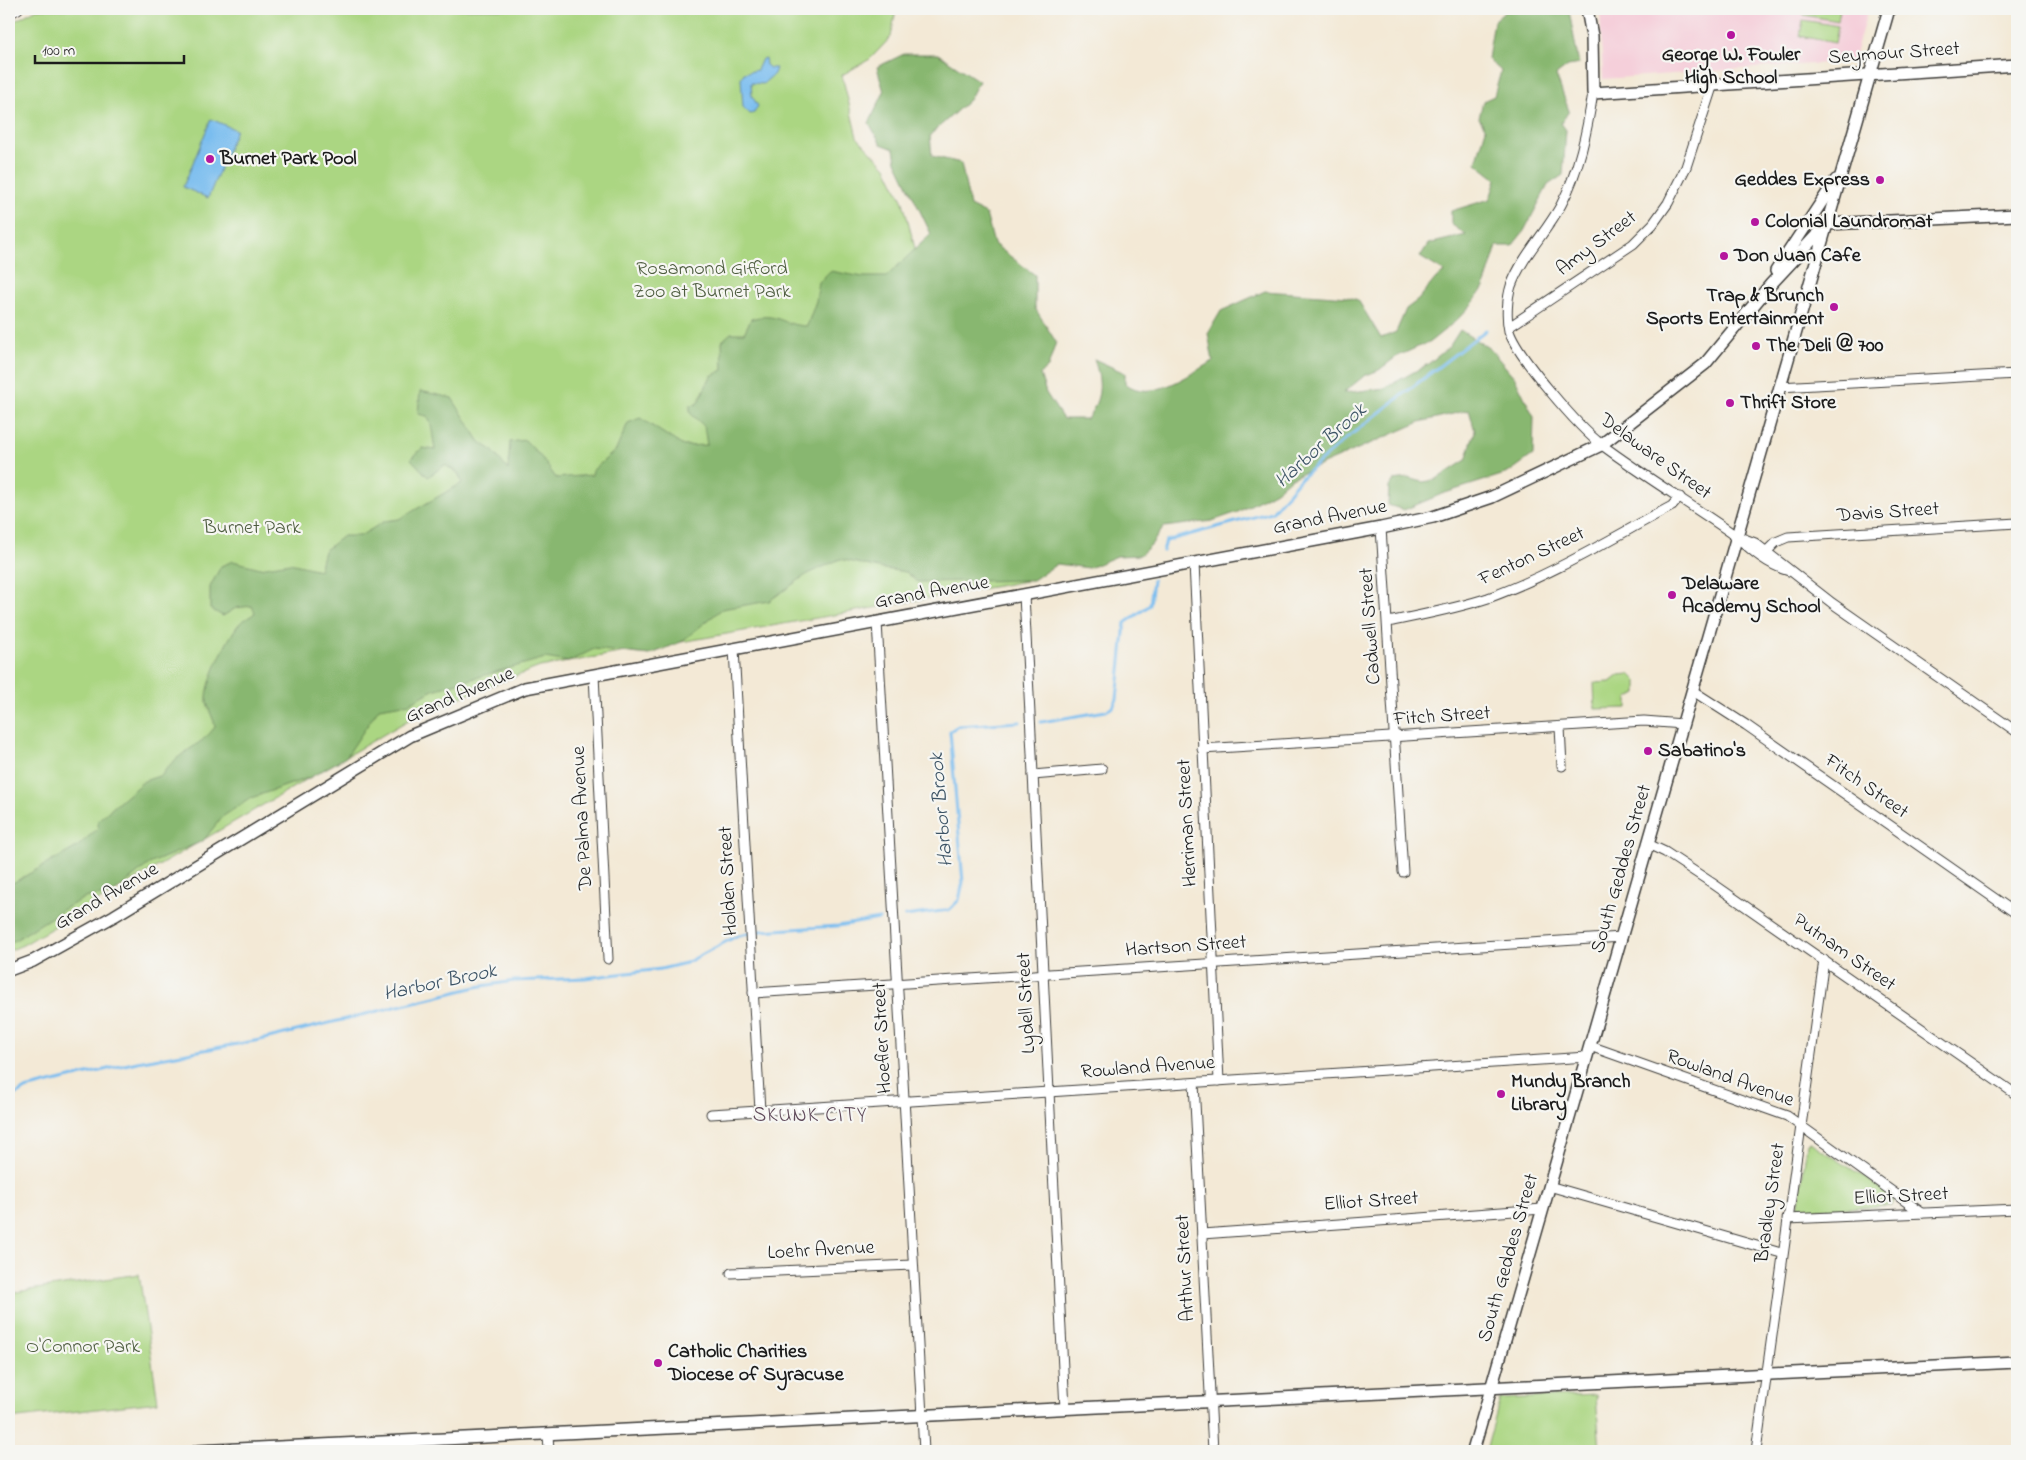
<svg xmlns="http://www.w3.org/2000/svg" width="2026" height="1460" viewBox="0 0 2026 1460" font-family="'Indie Flower',sans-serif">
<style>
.built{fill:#f5cfda}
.green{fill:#abd682;stroke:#64794f}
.forest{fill:#88b770;stroke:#526a46}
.water{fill:#7abdef;stroke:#4b6c86}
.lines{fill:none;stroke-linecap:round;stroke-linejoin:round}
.stream{stroke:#7abdef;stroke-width:3}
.street-casing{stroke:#3c3b38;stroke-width:11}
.secondary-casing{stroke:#3c3b38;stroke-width:14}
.street{stroke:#fff;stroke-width:9}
.secondary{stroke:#fff;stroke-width:11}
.poi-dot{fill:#b5179e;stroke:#f6f6f2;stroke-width:2}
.labels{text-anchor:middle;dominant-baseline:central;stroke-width:4.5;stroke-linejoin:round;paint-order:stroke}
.street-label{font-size:20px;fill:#1c1c1c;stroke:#f6f6f2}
.poi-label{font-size:20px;font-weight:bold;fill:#1c1c1c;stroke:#f6f6f2;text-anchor:start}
.park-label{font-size:20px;fill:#4e5d40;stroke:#f6f6f2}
.water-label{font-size:21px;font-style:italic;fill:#3d5466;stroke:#f6f6f2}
.neighbourhood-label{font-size:21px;letter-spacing:1px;fill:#614c5c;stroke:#f6f6f2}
</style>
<rect width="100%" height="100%" fill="#f6f6f2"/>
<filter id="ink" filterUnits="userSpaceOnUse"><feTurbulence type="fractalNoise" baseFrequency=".02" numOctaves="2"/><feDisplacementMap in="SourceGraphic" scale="10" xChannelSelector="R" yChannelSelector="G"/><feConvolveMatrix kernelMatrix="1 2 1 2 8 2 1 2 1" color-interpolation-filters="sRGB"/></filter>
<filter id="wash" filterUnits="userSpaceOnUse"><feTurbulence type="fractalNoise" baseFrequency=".0096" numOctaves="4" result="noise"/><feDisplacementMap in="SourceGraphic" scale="20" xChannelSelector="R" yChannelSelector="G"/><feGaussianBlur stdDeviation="1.12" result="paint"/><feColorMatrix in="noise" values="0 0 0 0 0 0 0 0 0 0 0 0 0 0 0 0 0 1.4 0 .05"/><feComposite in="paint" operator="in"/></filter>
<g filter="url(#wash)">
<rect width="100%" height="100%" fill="#f3e9d6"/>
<path class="built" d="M 1600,9 L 1868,9 L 1853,61 L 1603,79 Z"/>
<g class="green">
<path d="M 37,9 L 896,9 L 891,37 L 870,59 L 842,75 L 857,137 L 886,167 L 903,202 L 917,256 L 909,450 L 1026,581 L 540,667 L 424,711 L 23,945 L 9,951 L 9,24 Z"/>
<path d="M 1804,9 L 1840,9 L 1838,21 L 1803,15 Z"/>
<path d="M 1803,20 L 1838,26 L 1835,43 L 1800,36 Z"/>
<path d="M 1630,674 L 1637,681 L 1637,693 L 1628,698 L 1628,708 L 1595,709 L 1594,683 L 1610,682 L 1619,675 Z"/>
<path d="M 1810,1142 L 1890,1194 L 1894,1200 L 1892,1206 L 1798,1210 L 1807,1143 Z"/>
<path d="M 139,1274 L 158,1402 L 9,1419 L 9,1293 Z"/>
<path d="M 1596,1395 L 1600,1451 L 1486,1451 L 1500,1399 Z"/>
</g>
<path class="forest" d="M 1508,9 L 1568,9 L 1569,11 L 1579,64 L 1568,66 L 1556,75 L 1569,111 L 1561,123 L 1566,130 L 1563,175 L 1548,185 L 1524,231 L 1512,246 L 1497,246 L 1484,287 L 1473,303 L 1457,320 L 1431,341 L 1396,357 L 1379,370 L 1364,376 L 1343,393 L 1385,388 L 1428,364 L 1449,347 L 1460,330 L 1490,349 L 1515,378 L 1534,417 L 1533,455 L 1508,473 L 1442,494 L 1404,510 L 1388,505 L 1389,487 L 1394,480 L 1408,478 L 1423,482 L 1435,480 L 1466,460 L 1475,431 L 1469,410 L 1420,422 L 1291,478 L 1276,491 L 1238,512 L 1212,521 L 1164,527 L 1151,545 L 1140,555 L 1117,556 L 1089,568 L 1057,564 L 1033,580 L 917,582 L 906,572 L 883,569 L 840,559 L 806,575 L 769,601 L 722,609 L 681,642 L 649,655 L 594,649 L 568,662 L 545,658 L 433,690 L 410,703 L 379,708 L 346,757 L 311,777 L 251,798 L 222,817 L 203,841 L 149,864 L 113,893 L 84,898 L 61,911 L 9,944 L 9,885 L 77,847 L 98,828 L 98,820 L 144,781 L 162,775 C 175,753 201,747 215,727 C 214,718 208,710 207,702 C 205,683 227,639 239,624 C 243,620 250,617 255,613 L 252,606 L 236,608 L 223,616 L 210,609 L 210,587 L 221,566 L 233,561 L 260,568 L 290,563 L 319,570 L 324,551 L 343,536 L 360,536 L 385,521 L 399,519 L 462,483 L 458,473 L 445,465 L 428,477 L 411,459 L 422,448 L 435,450 L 431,424 L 427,416 L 418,414 L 420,391 L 452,398 L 480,442 L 492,450 L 508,470 L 510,442 L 525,440 L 542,458 L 556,478 L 592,475 L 593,470 L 616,450 L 628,423 L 640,418 L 683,446 L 707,445 L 704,426 L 690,413 L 690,405 L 697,404 L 711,376 L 723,370 L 722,341 L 731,333 L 744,333 L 751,319 C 777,311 783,326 807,326 L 816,301 L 819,282 L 830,271 L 863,277 L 886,277 L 931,234 L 896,161 L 894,149 L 881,144 L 869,123 L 884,92 L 877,67 L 904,54 L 938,54 L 979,81 L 969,100 L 930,135 L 932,156 L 961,163 L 970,206 L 986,214 L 994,244 L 1035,275 L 1035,308 L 1056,342 L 1048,367 L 1040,374 L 1046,393 L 1063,419 L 1087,419 C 1102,398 1102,383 1094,359 L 1125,373 L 1125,383 C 1151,404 1188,375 1213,361 L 1208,333 L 1221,311 L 1265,291 L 1348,297 L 1358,300 L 1381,338 L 1396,332 L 1406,309 L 1418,300 L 1436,278 L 1445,272 L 1420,257 L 1428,244 L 1466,235 L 1451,224 L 1451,211 L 1490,199 L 1496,179 L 1476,163 L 1486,129 L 1479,118 L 1483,101 L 1494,96 L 1501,71 L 1488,59 L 1494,21 Z"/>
<g class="water">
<path d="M 765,58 L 766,65 L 770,68 L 776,68 L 774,74 L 763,84 L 751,83 L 752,96 L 758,106 L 754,113 L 750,114 L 743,107 L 741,78 L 744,73 L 757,70 L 762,59 Z"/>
<path d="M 211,119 L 236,130 L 208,198 L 183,187 Z"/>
</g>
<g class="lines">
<g class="stream">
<path d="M 1163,551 L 1166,541 L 1272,512 L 1301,478 L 1348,437 L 1486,330"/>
<path d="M 1041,722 L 1106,711 L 1113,707 L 1117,699 L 1125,623 L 1150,605 L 1153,580"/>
<path d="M 905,916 L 949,910 L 959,900 L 963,882 L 950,731 L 958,726 L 1020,722"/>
<path d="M 9,1099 L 25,1089 L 137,1062 L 260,1040 L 476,987 L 514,981 L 585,978 L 661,969 L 686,963 L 735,937 L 760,931 L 838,926 L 879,919"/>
</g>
</g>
</g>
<g filter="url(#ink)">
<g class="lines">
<g class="street-casing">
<g id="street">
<path d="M 9,14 L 18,9"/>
<path d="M 1593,93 C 1587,131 1579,171 1561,205 C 1546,233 1522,256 1511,286 C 1507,298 1506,318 1509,331 C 1517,356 1579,428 1602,445 C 1645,477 1692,505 1736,536 C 1752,551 1768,565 1789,571"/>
<path d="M 1509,327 L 1633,244 L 1653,224 L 1668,203 L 1686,167 L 1713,84"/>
<path d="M 1779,387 L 2017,374"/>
<path d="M 1381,528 L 1403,872"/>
<path d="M 1739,537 L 1755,543 L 1832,603 L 2017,732"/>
<path d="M 1767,551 L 1776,542 L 1788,537 L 2017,523"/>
<path d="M 1194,563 L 1219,1081"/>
<path d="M 1024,595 L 1065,1409"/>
<path d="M 877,622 L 924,1451"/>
<path d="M 1388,622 C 1421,615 1455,609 1488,598 C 1552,575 1612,538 1672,506 L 1680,497"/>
<path d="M 734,649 L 760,1111"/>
<path d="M 594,675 L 608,959"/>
<path d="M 1693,691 L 1746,725 L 2017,914"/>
<path d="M 1560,727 L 1562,766"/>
<path d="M 1202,749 L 1644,721 L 1683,724"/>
<path d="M 1033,775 L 1102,769"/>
<path d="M 1648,844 L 1665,852 L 1712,883 L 2017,1095"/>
<path d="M 753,993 L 1622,937"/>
<path d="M 1590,1046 L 1787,1116 L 1922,1213"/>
<path d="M 1194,1083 L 1213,1451"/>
<path d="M 711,1114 L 1587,1057"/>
<path d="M 1549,1186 L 1781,1253"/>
<path d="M 1787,1219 L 2017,1209"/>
<path d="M 1202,1234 L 1543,1209"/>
<path d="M 731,1273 L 912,1265"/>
<path d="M 548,1434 L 549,1451"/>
<path d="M 1756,1451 L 1824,960"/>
</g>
</g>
<g class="secondary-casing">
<g id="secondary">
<path d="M 1587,9 L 1592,36 L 1593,93 L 2017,65"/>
<path d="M 1827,224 L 2017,215"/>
<path d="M 1776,271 L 1836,180"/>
<path d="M 9,970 L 33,961 L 114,916 L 410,736 L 525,688 L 1381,528 L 1433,517 L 1492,497 L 1601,445 L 1705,364 L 1771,284 L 1827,224"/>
<path d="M 197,1451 L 2017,1362"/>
<path d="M 1473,1451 L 1889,9"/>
</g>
</g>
<use href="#street" class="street"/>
<use href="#secondary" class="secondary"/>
</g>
</g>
<g class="poi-dot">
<circle cx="1731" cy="35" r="5"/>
<circle cx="210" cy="159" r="5"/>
<circle cx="1880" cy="180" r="5"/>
<circle cx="1755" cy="222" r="5"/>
<circle cx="1724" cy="256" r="5"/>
<circle cx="1834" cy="307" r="5"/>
<circle cx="1756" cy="346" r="5"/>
<circle cx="1730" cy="403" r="5"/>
<circle cx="1672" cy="595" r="5"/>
<circle cx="1648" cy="751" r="5"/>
<circle cx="1501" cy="1094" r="5"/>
<circle cx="658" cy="1363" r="5"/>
</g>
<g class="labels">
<g class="street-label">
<text transform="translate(1894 54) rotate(-4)">Seymour Street</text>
<text transform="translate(1597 244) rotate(-37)">Amy Street</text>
<text transform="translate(1655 457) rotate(36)">Delaware Street</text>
<text transform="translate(1888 513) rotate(-4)">Davis Street</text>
<text transform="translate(1330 518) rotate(-11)">Grand Avenue</text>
<text transform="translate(1532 557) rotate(-25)">Fenton Street</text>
<text transform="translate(932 593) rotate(-10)">Grand Avenue</text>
<text transform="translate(1371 626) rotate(-94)">Cadwell Street</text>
<text transform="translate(460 696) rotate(-23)">Grand Avenue</text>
<text transform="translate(1442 717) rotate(-4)">Fitch Street</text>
<text transform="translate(1866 787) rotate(35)">Fitch Street</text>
<text transform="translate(583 818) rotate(-93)">De Palma Avenue</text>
<text transform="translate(1188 823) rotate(-93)">Herriman Street</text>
<text transform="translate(1622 869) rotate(-74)">South Geddes Street</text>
<text transform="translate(729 881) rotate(-93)">Holden Street</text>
<text transform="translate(107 897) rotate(-30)">Grand Avenue</text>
<text transform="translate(1186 947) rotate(-4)">Hartson Street</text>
<text transform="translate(1844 953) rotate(35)">Putnam Street</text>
<text transform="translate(1027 1003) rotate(-93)">Lydell Street</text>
<text transform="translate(883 1038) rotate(-93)">Hoefler Street</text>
<text transform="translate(1148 1068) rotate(-4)">Rowland Avenue</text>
<text transform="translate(1730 1079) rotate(20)">Rowland Avenue</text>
<text transform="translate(1901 1197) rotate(-3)">Elliot Street</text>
<text transform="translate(1371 1202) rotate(-4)">Elliot Street</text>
<text transform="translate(1771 1203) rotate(-82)">Bradley Street</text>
<text transform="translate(821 1251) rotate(-3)">Loehr Avenue</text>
<text transform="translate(1509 1258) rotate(-74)">South Geddes Street</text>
<text transform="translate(1186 1268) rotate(-93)">Arthur Street</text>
</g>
<g class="poi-label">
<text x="1731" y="55" text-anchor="middle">George W. Fowler<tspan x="1731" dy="23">High School</tspan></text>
<text x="220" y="159">Burnet Park Pool</text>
<text x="1870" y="180" text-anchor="end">Geddes Express</text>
<text x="1765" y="222">Colonial Laundromat</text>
<text x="1734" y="256">Don Juan Cafe</text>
<text x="1824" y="296" text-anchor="end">Trap &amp; Brunch<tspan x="1824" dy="23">Sports Entertainment</tspan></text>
<text x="1766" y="346">The Deli @ 700</text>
<text x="1740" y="403">Thrift Store</text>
<text x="1682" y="584">Delaware<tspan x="1682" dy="23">Academy School</tspan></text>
<text x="1658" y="751">Sabatino's</text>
<text x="1511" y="1082">Mundy Branch<tspan x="1511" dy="23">Library</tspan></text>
<text x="668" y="1352">Catholic Charities<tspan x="668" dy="23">Diocese of Syracuse</tspan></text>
</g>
<g class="park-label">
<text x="712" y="269">Rosamond Gifford<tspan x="712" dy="23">Zoo at Burnet Park</tspan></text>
<text x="252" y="528">Burnet Park</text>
<text x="83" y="1347">O'Connor Park</text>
</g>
<g class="water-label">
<text transform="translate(1321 446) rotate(-42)">Harbor Brook</text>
<text transform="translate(942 810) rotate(-95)">Harbor Brook</text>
<text transform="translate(440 983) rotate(-12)">Harbor Brook</text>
</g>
<g class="neighbourhood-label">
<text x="810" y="1116">SKUNK CITY</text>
</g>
</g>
<rect width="2026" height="1460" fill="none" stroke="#f6f6f2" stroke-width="30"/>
<path d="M35 55v8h149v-8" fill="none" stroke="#1c1c1c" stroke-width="2.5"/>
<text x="42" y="55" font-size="15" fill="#1c1c1c" stroke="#f6f6f2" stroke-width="4" paint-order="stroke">100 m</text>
</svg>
